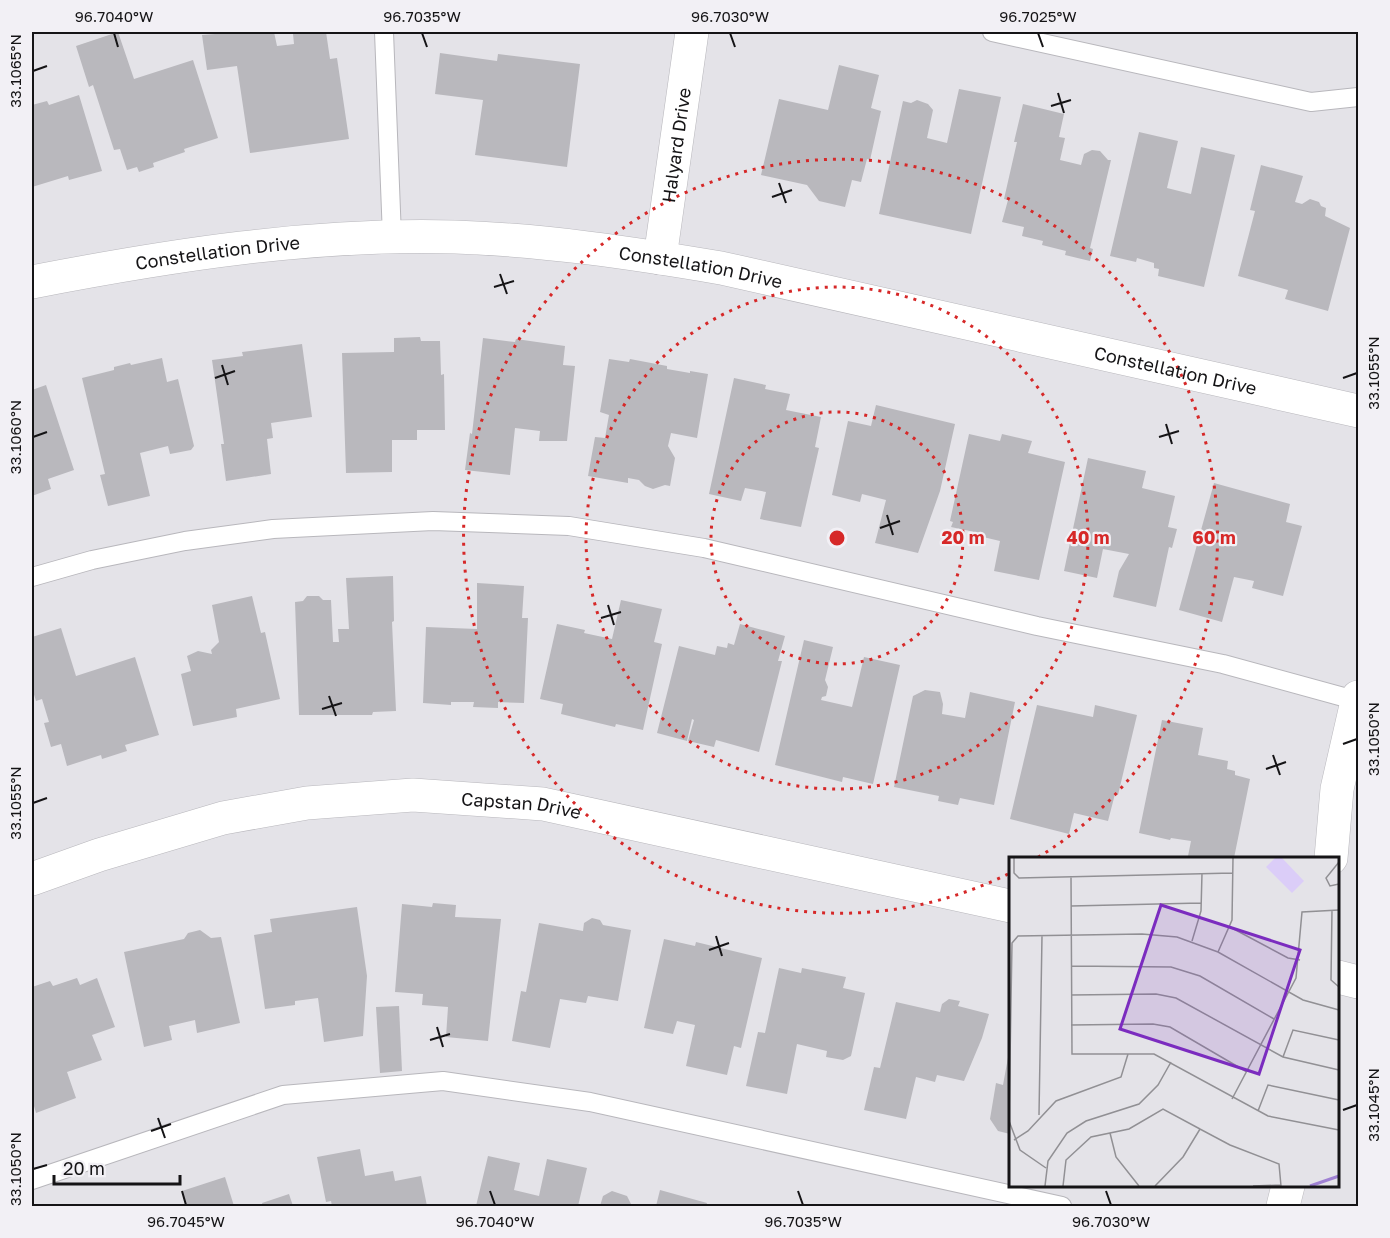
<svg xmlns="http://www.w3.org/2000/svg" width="1390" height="1238" viewBox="0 0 1390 1238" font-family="'Golos Text',sans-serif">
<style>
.building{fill:#b9b8bd}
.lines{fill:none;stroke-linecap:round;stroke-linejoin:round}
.service-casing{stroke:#b8b7bc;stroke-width:20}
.minor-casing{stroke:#b8b7bc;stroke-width:34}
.service{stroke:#fff;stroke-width:18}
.minor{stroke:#fff;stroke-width:33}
.ticks{fill:none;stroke:#151416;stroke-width:2}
.ring{fill:none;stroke:#d62828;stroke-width:3;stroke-dasharray:3 6}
.labels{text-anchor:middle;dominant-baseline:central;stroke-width:4.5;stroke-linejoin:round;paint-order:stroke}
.street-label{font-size:18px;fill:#151416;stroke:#f2f0f5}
.inset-river{fill:none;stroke:#9f81d3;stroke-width:3}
.inset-road{fill:none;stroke:#919094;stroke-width:1.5}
.view{fill:#7b2cbf;fill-opacity:0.15;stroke:#7b2cbf;stroke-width:3}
.inset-edge{fill:none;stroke:#151416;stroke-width:3}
.centre{fill:#d62828;stroke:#f2f0f5;stroke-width:3}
.ring-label{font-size:18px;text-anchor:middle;font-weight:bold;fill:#d62828;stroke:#f2f0f5;stroke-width:4.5;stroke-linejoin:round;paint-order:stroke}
.neatline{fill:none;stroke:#151416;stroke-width:2}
.ticks-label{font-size:15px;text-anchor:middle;fill:#151416}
</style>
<rect width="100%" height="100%" fill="#e4e3e8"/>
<g class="building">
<path d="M 118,32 L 134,79 L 193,60 L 218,138 L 184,149 L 185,152 L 153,163 L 154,167 L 139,172 L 137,167 L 127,170 L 120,149 L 114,150 L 93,85 L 89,87 L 76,46 Z"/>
<path d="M 214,32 L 274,32 L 277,46 L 294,44 L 293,34 L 326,32 L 330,59 L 337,58 L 349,139 L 250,153 L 237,66 L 207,70 L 202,35 L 215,34 Z"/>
<path d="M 440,53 L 497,61 L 498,54 L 580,64 L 567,167 L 475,155 L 483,100 L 435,94 Z"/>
<path d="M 839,65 L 879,75 L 871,108 L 881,111 L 870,160 L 867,159 L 861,182 L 852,180 L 845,207 L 819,201 L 807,185 L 761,175 L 779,99 L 828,110 Z"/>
<path d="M 959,89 L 1001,97 L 971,234 L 879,214 L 903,101 L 911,103 L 917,100 L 928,104 L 933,110 L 927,138 L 947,143 Z"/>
<path d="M 79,95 L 102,171 L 69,180 L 68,176 L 32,187 L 32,105 L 47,101 L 49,105 Z"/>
<path d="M 1023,104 L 1064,114 L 1059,137 L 1065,138 L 1060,160 L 1081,165 L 1084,154 L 1092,150 L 1100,151 L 1108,160 L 1111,160 L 1090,248 L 1093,249 L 1090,261 L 1065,255 L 1066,251 L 1042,245 L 1043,241 L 1022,236 L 1024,227 L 1002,222 L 1008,200 L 1004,199 L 1017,142 L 1014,142 Z"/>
<path d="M 1139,132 L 1178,141 L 1167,188 L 1191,194 L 1201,147 L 1235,155 L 1204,287 L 1158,276 L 1159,269 L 1154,268 L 1154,263 L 1137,258 L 1136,262 L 1110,256 Z"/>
<path d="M 1261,165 L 1303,176 L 1295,202 L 1302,204 L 1310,199 L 1319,202 L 1321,206 L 1326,208 L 1325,216 L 1350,228 L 1328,311 L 1285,299 L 1288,290 L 1238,276 L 1255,211 L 1250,210 Z"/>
<path d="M 420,337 L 421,341 L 440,341 L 441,375 L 444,374 L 445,430 L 417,430 L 417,440 L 392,440 L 392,472 L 346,473 L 342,353 L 394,352 L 394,338 Z"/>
<path d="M 483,338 L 515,342 L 516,339 L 565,346 L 563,365 L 575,366 L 567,441 L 539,441 L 540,431 L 515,428 L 510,475 L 465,470 L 470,433 L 472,434 Z"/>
<path d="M 302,344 L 312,417 L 271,423 L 273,438 L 267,439 L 271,474 L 226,481 L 221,444 L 224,444 L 212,360 L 243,356 L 242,352 Z"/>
<path d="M 162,358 L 167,382 L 178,379 L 194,446 L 191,450 L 170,454 L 168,446 L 140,453 L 150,496 L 108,506 L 100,475 L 105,474 L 82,378 L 114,370 L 114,367 L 130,363 L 131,365 Z"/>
<path d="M 609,359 L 629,362 L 630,359 L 667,366 L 667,369 L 690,373 L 690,371 L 708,374 L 697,438 L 671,433 L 668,446 L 675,458 L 670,486 L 665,485 L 653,489 L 645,486 L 639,480 L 628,478 L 628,483 L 588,476 L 595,437 L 605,438 L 609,415 L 600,412 Z"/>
<path d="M 734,378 L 766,385 L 765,389 L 790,394 L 786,410 L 821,417 L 815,447 L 819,448 L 801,527 L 760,519 L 766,492 L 745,488 L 741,501 L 709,494 Z"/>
<path d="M 46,385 L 74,470 L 48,479 L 51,489 L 32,496 L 32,390 Z"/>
<path d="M 876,405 L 955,424 L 940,491 L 918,553 L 875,543 L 886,500 L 862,494 L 860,502 L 832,495 L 848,421 L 871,426 Z"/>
<path d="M 969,434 L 1000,441 L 1002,434 L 1032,441 L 1028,453 L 1065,462 L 1039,580 L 994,571 L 1000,541 L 983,537 L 984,534 L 951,527 L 953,522 L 950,521 Z"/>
<path d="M 1088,458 L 1146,471 L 1142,488 L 1175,496 L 1168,527 L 1177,529 L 1172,548 L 1169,547 L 1156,607 L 1113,597 L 1119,571 L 1129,554 L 1103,549 L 1097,578 L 1064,571 Z"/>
<path d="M 1214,483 L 1290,504 L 1286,522 L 1302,526 L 1283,596 L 1252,588 L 1254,581 L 1234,577 L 1222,622 L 1179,610 Z"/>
<path d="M 393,576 L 394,621 L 392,622 L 396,711 L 373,712 L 372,715 L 299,715 L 295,602 L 303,601 L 307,596 L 319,596 L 323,600 L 331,600 L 333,642 L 339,642 L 338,629 L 349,629 L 346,578 Z"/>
<path d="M 477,583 L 524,586 L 522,618 L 528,618 L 524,703 L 498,702 L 498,708 L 473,707 L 474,702 L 451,702 L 451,705 L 423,703 L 426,627 L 477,629 Z"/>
<path d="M 252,596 L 261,633 L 265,632 L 280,699 L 236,709 L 237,717 L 193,726 L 181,674 L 191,671 L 187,656 L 198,651 L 212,654 L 211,650 L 219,642 L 212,605 Z"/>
<path d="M 621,600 L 662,609 L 654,642 L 662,644 L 643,730 L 616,724 L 615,727 L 561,714 L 563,704 L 540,699 L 557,624 L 585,630 L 584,633 L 612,639 Z"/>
<path d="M 740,624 L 785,636 L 778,661 L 782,661 L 759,752 L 716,740 L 714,747 L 688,741 L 694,720 L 692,719 L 687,741 L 657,733 L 679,646 L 715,655 L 717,646 L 727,648 L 728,643 L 734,645 Z"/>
<path d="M 61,628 L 76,676 L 135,657 L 159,735 L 125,745 L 127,751 L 102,759 L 101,755 L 67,766 L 61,744 L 51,747 L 44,723 L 49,722 L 42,699 L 36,701 L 32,688 L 32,637 Z"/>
<path d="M 804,640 L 833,647 L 825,680 L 828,687 L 826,696 L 822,697 L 821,700 L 852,707 L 864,657 L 900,665 L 873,784 L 843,777 L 842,782 L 775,765 Z"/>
<path d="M 925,690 L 940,692 L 943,704 L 942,714 L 965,718 L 970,692 L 1015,702 L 994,805 L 960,798 L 958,805 L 938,801 L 939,796 L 894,787 L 913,696 Z"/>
<path d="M 1037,705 L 1093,717 L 1095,705 L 1137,715 L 1118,795 L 1115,794 L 1108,821 L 1074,813 L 1069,834 L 1010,819 Z"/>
<path d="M 1162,720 L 1203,728 L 1198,755 L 1228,761 L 1227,769 L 1235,771 L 1235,775 L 1250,779 L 1234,858 L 1203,858 L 1188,856 L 1191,841 L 1171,838 L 1170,840 L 1139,833 Z"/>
<path d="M 433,903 L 456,905 L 455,917 L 501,919 L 488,1041 L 446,1037 L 448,1007 L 422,1005 L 423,994 L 395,992 L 402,904 L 432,907 Z"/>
<path d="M 357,907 L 367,976 L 363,1036 L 324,1042 L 318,998 L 295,1001 L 295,1005 L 265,1009 L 254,935 L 272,932 L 270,919 Z"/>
<path d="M 592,918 L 600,920 L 603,925 L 631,930 L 618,1001 L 588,996 L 586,1003 L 560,999 L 550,1048 L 512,1041 L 521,991 L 526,992 L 539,923 L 583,931 L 584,923 Z"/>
<path d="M 200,930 L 211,938 L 221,937 L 240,1023 L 197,1033 L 195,1020 L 169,1026 L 172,1040 L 144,1047 L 124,952 L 184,939 L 188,933 Z"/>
<path d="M 664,939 L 695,946 L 696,942 L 762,958 L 741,1048 L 734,1046 L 727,1075 L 686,1066 L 695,1025 L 677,1021 L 673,1034 L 644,1028 Z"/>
<path d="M 779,968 L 801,973 L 802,968 L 846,977 L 843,988 L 865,993 L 851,1056 L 843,1060 L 826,1057 L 827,1051 L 797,1044 L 787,1094 L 746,1086 L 758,1032 L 765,1033 Z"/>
<path d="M 77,978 L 80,985 L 97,978 L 115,1027 L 92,1035 L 102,1060 L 67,1072 L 76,1098 L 36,1113 L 32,1099 L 32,987 L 50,981 L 53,986 Z"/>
<path d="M 949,999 L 960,1001 L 958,1006 L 989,1014 L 982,1038 L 964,1081 L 937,1075 L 935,1082 L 916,1077 L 906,1119 L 864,1110 L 874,1067 L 880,1068 L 896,1002 L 940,1012 L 942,1004 Z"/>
<path d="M 399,1006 L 402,1071 L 380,1073 L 376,1007 Z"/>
<path d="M 1009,1052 L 1010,1052 L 1010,1134 L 998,1131 L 990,1119 L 996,1083 L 1003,1085 Z"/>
<path d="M 360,1149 L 365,1176 L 393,1171 L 395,1181 L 421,1176 L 427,1206 L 332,1206 L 331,1201 L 326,1202 L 317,1157 Z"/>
<path d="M 488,1156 L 520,1163 L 514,1190 L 539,1196 L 547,1159 L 587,1168 L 578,1206 L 476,1206 Z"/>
<path d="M 225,1177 L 234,1206 L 187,1206 L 182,1191 Z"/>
<path d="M 660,1190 L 707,1203 L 706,1206 L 656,1206 Z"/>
<path d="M 612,1191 L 627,1196 L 632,1206 L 600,1206 L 603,1196 Z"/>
<path d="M 289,1194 L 293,1206 L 263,1206 L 262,1203 Z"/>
</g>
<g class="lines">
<g class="service-casing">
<g id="service">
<path d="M 384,32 L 392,237"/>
<path d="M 992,32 L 1311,102 L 1358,97"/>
<path d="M 32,577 L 92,560 L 185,541 L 273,529 L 433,521 L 569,526 L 704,548 L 1037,626 L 1223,664 L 1358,701"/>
<path d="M 32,1180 L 283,1095 L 443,1081 L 590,1102 L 1062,1206"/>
</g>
</g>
<g class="minor-casing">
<g id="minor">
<path id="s1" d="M 660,258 L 692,32"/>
<path id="s2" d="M 32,282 C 171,255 312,233 455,237 C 544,240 633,253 721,268 L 1358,411"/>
<path d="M 1331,858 L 1337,789 L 1358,697"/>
<path id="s3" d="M 32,879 L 99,855 L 223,818 L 307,803 L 413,795 L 543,804 L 1010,906"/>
<path d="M 1338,977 L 1358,982"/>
<path d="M 1283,1206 L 1288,1186"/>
</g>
</g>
<use href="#service" class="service"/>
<use href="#minor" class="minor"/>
</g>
<path class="ticks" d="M 114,33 L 118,47M 422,33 L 427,47M 730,33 L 735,47M 1038,33 L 1043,47M 33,71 L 47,66M 1058,93 L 1064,113M 1051,106 L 1071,100M 779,183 L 786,203M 772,197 L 792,190M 500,274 L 507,294M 494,287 L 514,281M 222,365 L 228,385M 215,378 L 235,371M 1343,378 L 1357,373M 1166,424 L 1172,444M 33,437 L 47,432M 1159,437 L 1179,431M 887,515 L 893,535M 880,528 L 900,521M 608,605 L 614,625M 601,618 L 621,612M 329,696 L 336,716M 322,709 L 342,703M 1343,744 L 1357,739M 1273,755 L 1280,775M 1266,769 L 1286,762M 33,803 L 47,798M 716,936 L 722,956M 709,950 L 729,943M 437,1027 L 443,1047M 430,1040 L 450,1034M 1343,1110 L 1357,1105M 158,1118 L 165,1138M 151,1131 L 171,1124M 33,1169 L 47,1165M 182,1191 L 186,1205M 490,1191 L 495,1205M 798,1191 L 803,1205M 1106,1191 L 1111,1205"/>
<g class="ring">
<circle cx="837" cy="538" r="126"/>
<circle cx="837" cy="538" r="251"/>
<path d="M1008 874A377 377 0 1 1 1037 858"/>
</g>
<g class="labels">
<g class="street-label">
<text stroke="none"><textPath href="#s1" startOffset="114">Halyard Drive</textPath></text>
<text stroke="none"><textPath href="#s2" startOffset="188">Constellation Drive</textPath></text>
<text stroke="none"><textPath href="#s2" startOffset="674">Constellation Drive</textPath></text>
<text stroke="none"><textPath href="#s2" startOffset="1160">Constellation Drive</textPath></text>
<text stroke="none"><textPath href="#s3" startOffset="501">Capstan Drive</textPath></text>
</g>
</g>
<g transform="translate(1009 857)">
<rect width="330" height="330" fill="#e4e3e8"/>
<path d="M 266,1 L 273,1 L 295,24 L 283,36 L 257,10 Z" fill="#dbcdf8"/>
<path class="inset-river" d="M 301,329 L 330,319"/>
<path class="inset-road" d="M 5,1 L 5,16 L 10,21 L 224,16M 330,5 L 317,21 L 321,29 L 330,27M 62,19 L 63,197 L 145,197 L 259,259 L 330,273M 62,49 L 192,46M 323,53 L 322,123 L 330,130M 221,70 L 279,101 L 291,103M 183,84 L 192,54 L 193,16M 209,95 L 223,63 L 224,1M 62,109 L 162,110 L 191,119 L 265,162M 62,138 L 147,137 L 167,141 L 274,200 L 330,213M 62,168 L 144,167 L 161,170 L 238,215M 274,200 L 284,173 L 330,183M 223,242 L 287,121 L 293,55 L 330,53M 249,254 L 259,228 L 330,243M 30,258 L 33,79M 0,262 L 3,86 L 9,79 L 133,77 L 168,80 L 209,95 L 294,143 L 330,153M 0,264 L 11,293 L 37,311M 101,276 L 107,300 L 130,329M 5,283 L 19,274 L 47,244 L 112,220 L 119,197M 36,329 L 39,304 L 58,276 L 77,264 L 130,247 L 149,228 L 162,205M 54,329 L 57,303 L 82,280 L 120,272 L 154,252 L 191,272M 146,329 L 174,300 L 191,272 L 221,288 L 270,307 L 272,329M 244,329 L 272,328"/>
<path class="view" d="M 152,48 L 291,93 L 250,217 L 111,172 Z"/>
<rect width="330" height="330" class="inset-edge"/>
</g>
<circle cx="837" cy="538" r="9" class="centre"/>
<g class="ring-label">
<text x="963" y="544">20 m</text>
<text x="1088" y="544">40 m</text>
<text x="1214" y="544">60 m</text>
</g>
<rect width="1390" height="1238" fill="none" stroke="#f2f0f5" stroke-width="66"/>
<path d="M54 1175v9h126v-9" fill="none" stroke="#151416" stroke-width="3"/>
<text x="63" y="1175" font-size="18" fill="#151416" stroke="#f2f0f5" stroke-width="4.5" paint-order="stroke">20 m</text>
<rect x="33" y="33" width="1324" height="1172" class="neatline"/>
<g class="ticks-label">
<text x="114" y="22">96.7040°W</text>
<text x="422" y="22">96.7035°W</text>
<text x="730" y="22">96.7030°W</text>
<text x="1038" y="22">96.7025°W</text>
<text transform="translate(16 71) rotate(-90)" y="5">33.1065°N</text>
<text transform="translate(1374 373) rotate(-90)" y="5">33.1055°N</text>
<text transform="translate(16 437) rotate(-90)" y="5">33.1060°N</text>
<text transform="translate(1374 739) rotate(-90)" y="5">33.1050°N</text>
<text transform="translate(16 803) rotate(-90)" y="5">33.1055°N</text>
<text transform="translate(1374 1105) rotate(-90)" y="5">33.1045°N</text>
<text transform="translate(16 1169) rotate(-90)" y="5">33.1050°N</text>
<text x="186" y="1227">96.7045°W</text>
<text x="495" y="1227">96.7040°W</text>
<text x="803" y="1227">96.7035°W</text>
<text x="1111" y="1227">96.7030°W</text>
</g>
</svg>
